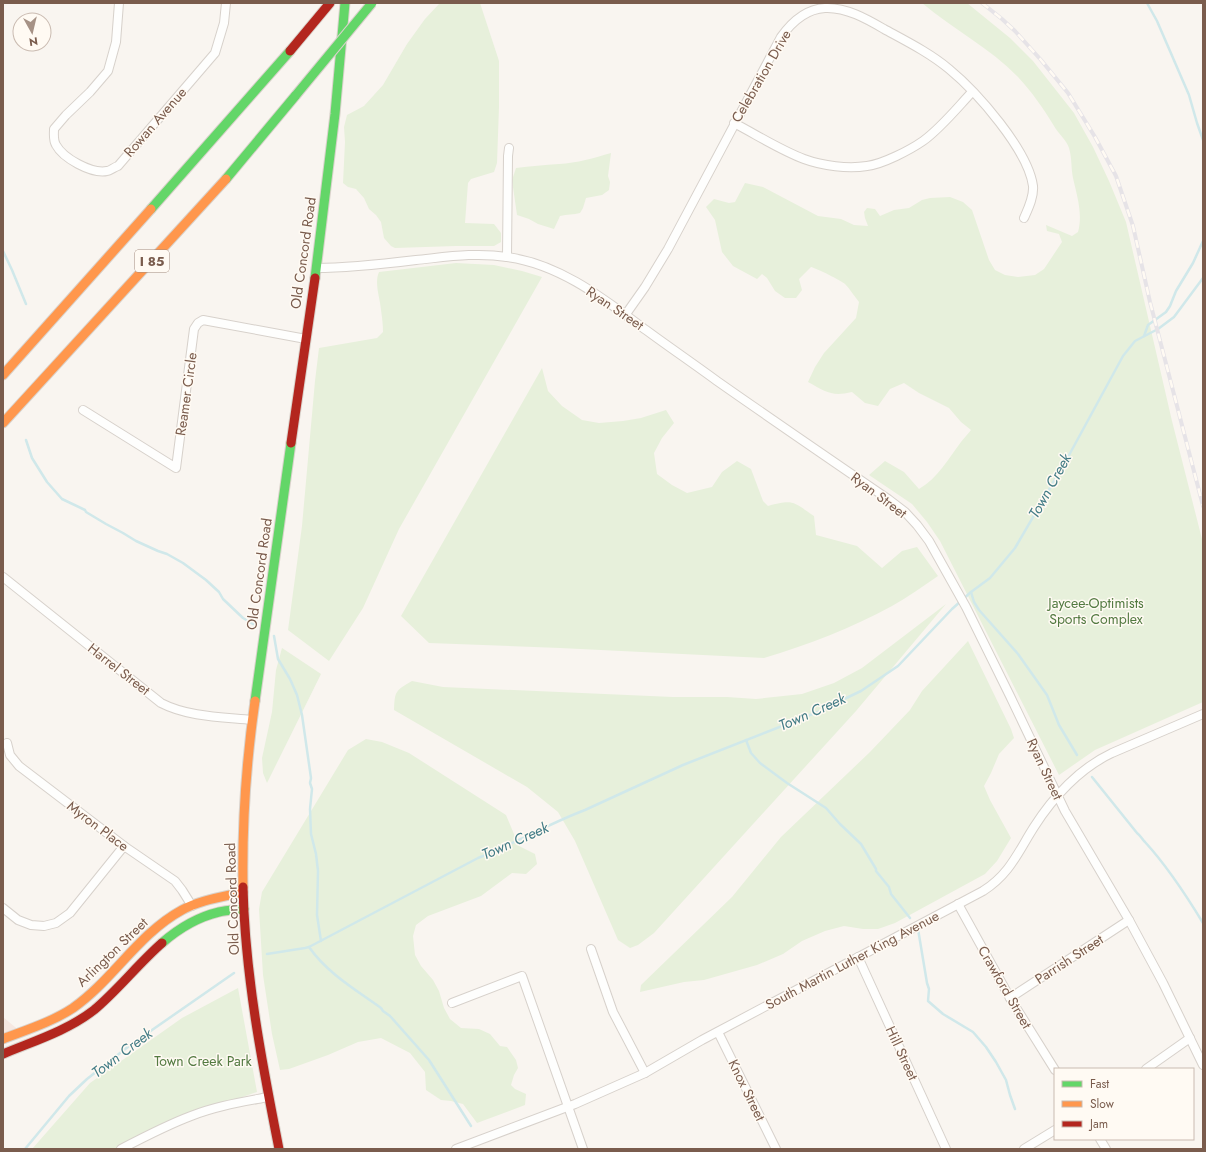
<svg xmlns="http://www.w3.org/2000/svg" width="1206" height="1152" viewBox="0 0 1206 1152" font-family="Jost,sans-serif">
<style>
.commercial{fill:#f6e8e1}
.green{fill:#e7f0db}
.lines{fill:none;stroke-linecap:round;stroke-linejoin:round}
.stream{stroke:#d0e8ea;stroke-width:2.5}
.street-casing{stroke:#d7d1cb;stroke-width:10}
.fast-casing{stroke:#d9d2cb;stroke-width:11}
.slow-casing{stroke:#d9d2cb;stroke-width:11}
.jam-casing{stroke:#d9d2cb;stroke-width:11}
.street{stroke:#fefefd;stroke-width:8}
.fast{stroke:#63d668;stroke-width:9}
.slow{stroke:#ff974d;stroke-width:9}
.jam{stroke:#b3261e;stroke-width:9}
.rail-casing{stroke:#e6e3e7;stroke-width:4}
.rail{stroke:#fffaf3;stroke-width:2.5;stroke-dasharray:8;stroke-linecap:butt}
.fast-bridge-casing{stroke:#dad1cc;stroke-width:11;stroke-linecap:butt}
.fast-bridge{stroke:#63d668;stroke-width:9}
.labels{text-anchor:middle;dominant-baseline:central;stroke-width:3;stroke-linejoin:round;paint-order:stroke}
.shield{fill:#fffaf3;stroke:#a28b7f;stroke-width:1}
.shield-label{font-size:13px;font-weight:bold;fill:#7a5c4d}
.street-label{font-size:14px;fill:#7a5c4d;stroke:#fffaf3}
.park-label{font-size:14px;fill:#537a41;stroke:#fffaf3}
.water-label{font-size:15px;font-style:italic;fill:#437c86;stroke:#fffaf3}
</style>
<rect width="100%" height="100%" fill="#f9f5f0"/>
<path class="commercial" d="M 3,1017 L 21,1032 L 3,1039 Z"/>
<g class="green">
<path d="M 440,3 L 480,3 L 499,61 L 499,107 L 497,163 L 494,172 L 471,179 L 468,183 L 465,223 L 494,224 L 501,233 L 501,242 L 494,246 L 456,246 L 395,248 L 391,246 L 384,238 L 381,222 L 376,215 L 369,209 L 364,198 L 356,189 L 348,187 L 343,183 L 345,142 L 344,127 L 347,115 L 364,106 L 383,85 L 407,44 L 425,19 Z"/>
<path d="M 922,3 L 967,3 L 1010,38 L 1033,61 L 1074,113 L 1093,147 L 1109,181 L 1126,222 L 1172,421 L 1203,543 L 1203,702 L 1095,750 L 1059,775 L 940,541 L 927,522 L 912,504 L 869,475 L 885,461 L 904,472 L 919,489 C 938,478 948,459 961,442 C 964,438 968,434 971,430 L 961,422 L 949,408 L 919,393 L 904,383 L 890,389 L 878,406 L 865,403 L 852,392 C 832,397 826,392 808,382 L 815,367 L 824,353 L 856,318 L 859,302 C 854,296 850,289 845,284 C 842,281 816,268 811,267 L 799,279 L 802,290 L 796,298 L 785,298 L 775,291 L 767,278 L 762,274 L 757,279 L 733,266 L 722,252 L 715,220 L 706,207 L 714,199 L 729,203 L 735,202 L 745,183 L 763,187 L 818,216 L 841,219 L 854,225 L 868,226 L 865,218 L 864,212 L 867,208 L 875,209 L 880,216 L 894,210 L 909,208 L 922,200 L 930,198 L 950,197 L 963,202 L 972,210 L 989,260 L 995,270 L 1005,275 L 1018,277 L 1035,275 L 1044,269 L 1062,242 L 1059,234 L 1047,231 L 1046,225 L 1072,236 L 1078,232 C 1083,214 1077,196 1073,178 C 1071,168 1072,158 1069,148 C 1067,141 1058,133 1054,126 C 1043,108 1032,92 1018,77 C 990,48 953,29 922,3 Z"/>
<path d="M 611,153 L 608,176 L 610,182 L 609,190 L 602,195 L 586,198 L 583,208 L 580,213 C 574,215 567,214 560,216 L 554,229 L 538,224 L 529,219 L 517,215 L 512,180 L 516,168 C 530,166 545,165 559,164 C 577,163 594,158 611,153 Z"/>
<path d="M 456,263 L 494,265 L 522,271 L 542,277 L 399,529 L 363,608 L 329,661 L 288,630 L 302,526 L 315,381 L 319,348 L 377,338 L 383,332 C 383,325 382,317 381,310 C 380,298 374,283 379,272 Z"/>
<path d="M 542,368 L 548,391 L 562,406 L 582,420 L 599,423 L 623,421 L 641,418 L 666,410 L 674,423 L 662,438 L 654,453 L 657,474 L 672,485 L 687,493 L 712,487 L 722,472 L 737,461 L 751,469 L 763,501 L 768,506 C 794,499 793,502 814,516 L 816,535 L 857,546 L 882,568 L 902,551 L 917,547 L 938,576 C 923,586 908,597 892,606 C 852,628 807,645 764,658 L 560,648 L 429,643 L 401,616 Z"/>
<path d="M 946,604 L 856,711 L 654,933 L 638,945 L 630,948 L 618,940 L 575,841 L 558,812 L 527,787 L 394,710 C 395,691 395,691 412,681 L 443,687 L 673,697 L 727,697 L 756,699 L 802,694 L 834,683 L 862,668 Z"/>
<path d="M 968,641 L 1011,729 L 1014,738 L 999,754 L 991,773 L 984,786 L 990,800 L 1011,838 L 997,861 L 985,874 L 895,923 L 878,929 L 863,929 L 844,926 L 825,931 L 802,941 L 783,954 L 757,965 L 704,980 L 684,982 L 640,992 L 641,985 L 732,897 L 781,837 L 870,752 L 910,710 L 922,691 Z"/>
<path d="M 282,648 L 321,674 L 267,783 L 263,773 L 262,758 L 272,712 L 276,670 Z"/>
<path d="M 366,739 L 382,742 L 409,753 L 506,815 L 519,846 L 535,854 L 537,864 L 526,874 L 512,873 L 481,896 L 428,916 L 416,925 L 413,936 L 415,955 L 421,966 L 433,980 L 439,991 L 444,1008 L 450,1019 L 461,1028 L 479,1029 L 490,1034 L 500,1046 L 507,1047 L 516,1060 L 518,1068 L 514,1075 L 511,1085 L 515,1089 L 526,1094 L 525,1105 L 477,1123 L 463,1104 L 451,1101 L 441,1100 L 426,1090 L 425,1072 L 410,1053 L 381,1038 L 358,1042 L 328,1055 L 289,1069 L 280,1070 L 272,1034 L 263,975 L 259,909 L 262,892 L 348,750 Z"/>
<path d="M 238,988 L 257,1092 L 191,1115 L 121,1149 L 32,1149 L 90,1083 L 182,1018 Z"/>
</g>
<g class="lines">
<g class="stream">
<path d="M 1147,3 L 1157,21 L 1189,95 L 1197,123 L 1203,140"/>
<path d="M 3,251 L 12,270 L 26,304"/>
<path d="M 1144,336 L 1148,325 L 1166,312 L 1170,306 L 1176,291 L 1193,263 L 1203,241"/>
<path d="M 26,440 L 32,458 L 47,482 L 62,499 L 85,510 L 86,512 L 106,524 L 123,533 L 136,541 L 158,551 L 167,554 L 183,563 L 206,580 L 219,592 L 223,599 L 243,618 L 253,624"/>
<path d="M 971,592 L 974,602 L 979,610 L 1018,654 L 1047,695 L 1059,725 L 1077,755"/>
<path d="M 274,636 L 278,659 L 290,679 L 297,695 L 302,715 L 311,778 L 310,783 L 312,789 L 310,809 L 311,834 L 316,854 L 318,871 L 317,915 L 321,941"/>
<path d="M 746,740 L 751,753 L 760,763 L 787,783 L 826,808 L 840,824 L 861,844 L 876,869 L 876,871 L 889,887 L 891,894 L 910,918"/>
<path d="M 1092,777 L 1137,833 C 1141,836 1142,839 1145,842 C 1168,867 1186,895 1203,923"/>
<path d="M 918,929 L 927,983 L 929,989 L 928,1001 L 943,1014 L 973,1032 L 986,1047 L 996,1062 L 1006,1080 L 1010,1095 L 1015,1109"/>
<path d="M 309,947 C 327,973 356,990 381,1008 L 383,1011 L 390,1016 L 429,1060 L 471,1126"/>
<path d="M 267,954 L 305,948 L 309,947 L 478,858 C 514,844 548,824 585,810 L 683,765 L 838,704 L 840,701 L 861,691 L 898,666 L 952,609 L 971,592 L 990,578 L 1015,548 L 1068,457 L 1123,356 L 1135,341 L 1158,329 L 1174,317 L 1203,278"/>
<path d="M 25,1149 L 69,1096 L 87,1079 L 129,1046 L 234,973"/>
</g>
<g class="street-casing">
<g id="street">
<path d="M 119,3 L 116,42 L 108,71 L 90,92 L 66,115 L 54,129 C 54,135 53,140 56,145 C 63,158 91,174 107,171 C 110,171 114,167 118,166 L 215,53 L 224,23 L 226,3"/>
<path d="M 734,123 C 757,135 780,150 804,159 C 823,166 848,169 867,166 C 883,164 910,150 923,141 C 941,128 957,108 972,92"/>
<path d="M 507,257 L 508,156 L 509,148"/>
<path d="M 316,268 C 350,268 383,264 416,260 C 446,257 476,252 507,257 C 560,264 604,299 646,330 C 669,347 694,364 717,381 C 774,421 831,460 888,499 L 905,512 L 917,525 L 929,541 L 966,607 L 1010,696 L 1065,811 L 1129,920 L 1163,983 L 1203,1065"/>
<path d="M 626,314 L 645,287 L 668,249 L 781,37 C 791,23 806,9 825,8 C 846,7 867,19 884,29 C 906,41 930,53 949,69 C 977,92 1028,150 1033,186 C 1034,197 1028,209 1024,218"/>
<path d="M 83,410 L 176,468 L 194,329 L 198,323 L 203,320 L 306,339"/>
<path d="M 3,577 L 161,703 C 188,717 222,717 252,720"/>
<path d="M 7,743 L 10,755 L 19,766 L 124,846 L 175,881 L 182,890 L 192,906"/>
<path d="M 958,904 L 1010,998 L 1055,1070"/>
<path d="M 3,908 L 18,920 L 31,925 L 44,926 L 56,923 L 70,913 L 124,846"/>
<path d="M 591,949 L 613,1012 L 645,1073"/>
<path d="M 858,957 L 946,1149"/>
<path d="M 1010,998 L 1129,920"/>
<path d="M 452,1003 L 522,976 L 583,1149"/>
<path d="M 718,1032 L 776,1149"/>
<path d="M 1146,1069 L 1190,1038"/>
<path d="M 1100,1139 L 1106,1149"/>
<path d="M 121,1149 C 144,1137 167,1125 191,1116 C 216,1106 242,1102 268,1097"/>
<path d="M 456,1149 L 575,1104 L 645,1073 L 702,1040 L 983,891 C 1010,874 1018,852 1034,827 C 1053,797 1080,768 1112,753 L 1203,714"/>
<path d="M 1024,1149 L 1055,1130"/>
</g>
</g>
<g class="fast-casing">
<g id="fast">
<path d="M 226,179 L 296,95"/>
<path d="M 151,209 L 290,51"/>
<path d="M 315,278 L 335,114 L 345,3"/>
<path d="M 255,701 L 291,443"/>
<path d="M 162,943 C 178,929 198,917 219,912 C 227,910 236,910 244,909"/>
</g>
</g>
<g class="slow-casing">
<g id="slow">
<path d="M 3,375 L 151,209"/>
<path d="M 3,423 L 226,179"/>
<path d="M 243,887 C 242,825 246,763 255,701"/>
<path d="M 3,1039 C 26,1030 52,1022 73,1008 C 113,980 138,934 182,910 C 200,900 222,897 243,892"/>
</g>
</g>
<g class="jam-casing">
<g id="jam">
<path d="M 290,51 L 330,3"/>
<path d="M 291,443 L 315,278"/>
<path d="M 243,887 C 245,975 262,1063 279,1149"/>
<path d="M 3,1054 C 34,1041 67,1031 94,1010 C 118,990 138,964 162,943"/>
</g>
</g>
<use href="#street" class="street"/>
<use href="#fast" class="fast"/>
<use href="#slow" class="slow"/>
<use href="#jam" class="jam"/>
<g class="rail-casing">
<path id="rail" d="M 982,3 L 1002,19 L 1015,31 L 1041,60 L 1068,93 L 1095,137 L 1116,176 L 1133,226 L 1150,302 L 1203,506"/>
</g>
<use href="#rail" class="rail"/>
<g class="fast-bridge-casing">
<path id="fast-bridge" d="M 296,95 L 372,3"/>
</g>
<use href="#fast-bridge" class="fast-bridge"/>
</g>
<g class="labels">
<rect class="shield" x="135" y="250" width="34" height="22" rx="3"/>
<g class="shield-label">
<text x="152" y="261">I 85</text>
</g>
<g class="street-label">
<text transform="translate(761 76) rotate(-60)">Celebration Drive</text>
<text transform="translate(155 122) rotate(-49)">Rowan Avenue</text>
<text transform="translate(303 253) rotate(-82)">Old Concord Road</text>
<text transform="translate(615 308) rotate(34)">Ryan Street</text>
<text transform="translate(186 394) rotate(-82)">Reamer Circle</text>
<text transform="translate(879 495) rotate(37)">Ryan Street</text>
<text transform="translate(259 574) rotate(-82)">Old Concord Road</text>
<text transform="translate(119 669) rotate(38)">Harrel Street</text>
<text transform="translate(1045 769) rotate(65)">Ryan Street</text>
<text transform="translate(98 826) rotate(37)">Myron Place</text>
<text transform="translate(232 899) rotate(-92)">Old Concord Road</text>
<text transform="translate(112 952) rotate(-44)">Arlington Street</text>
<text transform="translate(1069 959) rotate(-33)">Parrish Street</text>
<text transform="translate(852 960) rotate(-28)">South Martin Luther King Avenue</text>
<text transform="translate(1005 987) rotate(60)">Crawford Street</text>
<text transform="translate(902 1053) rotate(65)">Hill Street</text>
<text transform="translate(747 1090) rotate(64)">Knox Street</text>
</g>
<g class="park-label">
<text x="1096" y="603">Jaycee-Optimists<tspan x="1096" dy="16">Sports Complex</tspan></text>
<text x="203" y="1061">Town Creek Park</text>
</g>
<g class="water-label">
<text transform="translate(1050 486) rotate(-61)">Town Creek</text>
<text transform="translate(812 712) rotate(-24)">Town Creek</text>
<text transform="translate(515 841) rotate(-24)">Town Creek</text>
<text transform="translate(122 1053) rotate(-37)">Town Creek</text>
</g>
</g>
<rect width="1206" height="1152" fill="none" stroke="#7a5c4d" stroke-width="8"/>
<rect x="1054" y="1068" width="140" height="72" fill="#fffaf3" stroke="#cabbb1"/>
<rect x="1062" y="1081" width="20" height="6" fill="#63d668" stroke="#cabbb1"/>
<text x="1090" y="1088" font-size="12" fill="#7a5c4d">Fast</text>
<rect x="1062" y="1101" width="20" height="6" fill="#ff974d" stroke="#cabbb1"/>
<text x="1090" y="1108" font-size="12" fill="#7a5c4d">Slow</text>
<rect x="1062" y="1121" width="20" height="6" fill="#b3261e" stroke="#cabbb1"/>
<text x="1090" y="1128" font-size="12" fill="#7a5c4d">Jam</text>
<g transform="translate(32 32) rotate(172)"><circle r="19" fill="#fffaf3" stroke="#cabbb1"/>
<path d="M0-3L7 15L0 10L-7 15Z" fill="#a69286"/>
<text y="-6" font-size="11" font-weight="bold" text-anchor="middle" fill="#7a5c4d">N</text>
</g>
</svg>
